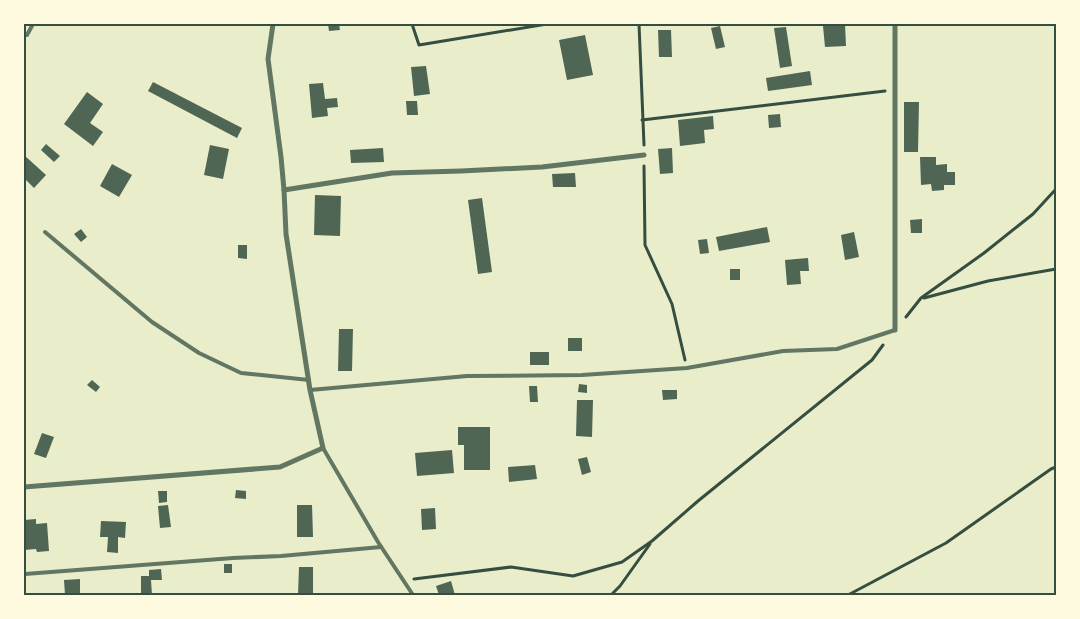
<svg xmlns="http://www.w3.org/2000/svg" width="1080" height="619" viewBox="0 0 1080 619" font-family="'Alegreya Sans',sans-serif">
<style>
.building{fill:#4f6655}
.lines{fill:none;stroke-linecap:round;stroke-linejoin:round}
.path{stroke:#344e41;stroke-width:3}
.service{stroke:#617663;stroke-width:4}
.minor{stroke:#617663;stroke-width:5}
.neatline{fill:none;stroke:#344e41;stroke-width:2}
</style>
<rect width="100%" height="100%" fill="#e9edc9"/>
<g class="building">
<path d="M 328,24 L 339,24 L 340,30 L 329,31 Z"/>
<path d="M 830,24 L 845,24 L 846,46 L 825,47 L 823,26 L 830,26 Z"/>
<path d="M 720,26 L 725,47 L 716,49 L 711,28 Z"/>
<path d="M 786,27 L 792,66 L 780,68 L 774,28 Z"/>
<path d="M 658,30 L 671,30 L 672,57 L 659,57 Z"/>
<path d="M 585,35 L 593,75 L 567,80 L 559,40 Z"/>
<path d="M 426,66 L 430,94 L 414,96 L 411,67 Z"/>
<path d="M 810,71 L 812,85 L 768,91 L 766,78 Z"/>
<path d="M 153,82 L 242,128 L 237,138 L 148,91 Z"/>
<path d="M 323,83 L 325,99 L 337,98 L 338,107 L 327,108 L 328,116 L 312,118 L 309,84 Z"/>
<path d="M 87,92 L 103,104 L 90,123 L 103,132 L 93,146 L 64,124 Z"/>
<path d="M 406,101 L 417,101 L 418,115 L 407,115 Z"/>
<path d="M 904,102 L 919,102 L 918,152 L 904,152 Z"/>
<path d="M 780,114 L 781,127 L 769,128 L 768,115 Z"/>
<path d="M 713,116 L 714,129 L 704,130 L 705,143 L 680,146 L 678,120 Z"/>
<path d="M 46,144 L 60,156 L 54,162 L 41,150 Z"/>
<path d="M 210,145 L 229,149 L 223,179 L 204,175 Z"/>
<path d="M 383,148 L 384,162 L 351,163 L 350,150 Z"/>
<path d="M 672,148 L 673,173 L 660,174 L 658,149 Z"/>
<path d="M 24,155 L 46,175 L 34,188 L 24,178 Z"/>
<path d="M 920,157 L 936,157 L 936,165 L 947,164 L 947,172 L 955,172 L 955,185 L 944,185 L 944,190 L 932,191 L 931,184 L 921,185 Z"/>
<path d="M 112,164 L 132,175 L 119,197 L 100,186 Z"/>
<path d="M 575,173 L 576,187 L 553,187 L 552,174 Z"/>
<path d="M 315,195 L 341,196 L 340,236 L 314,235 Z"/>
<path d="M 482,198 L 492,272 L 478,274 L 468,200 Z"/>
<path d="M 922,219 L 922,233 L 911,233 L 910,220 Z"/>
<path d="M 767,227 L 770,242 L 719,251 L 716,237 Z"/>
<path d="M 81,229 L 87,237 L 81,242 L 74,234 Z"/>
<path d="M 854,232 L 859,257 L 845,260 L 841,235 Z"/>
<path d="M 707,239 L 709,253 L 700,254 L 698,240 Z"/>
<path d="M 238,245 L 247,245 L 247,259 L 238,258 Z"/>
<path d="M 808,258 L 809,271 L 800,271 L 801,284 L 787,285 L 785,260 Z"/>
<rect x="730" y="269" width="10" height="11"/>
<path d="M 339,329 L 353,329 L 352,371 L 338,371 Z"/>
<rect x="568" y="338" width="14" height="13"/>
<rect x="530" y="352" width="19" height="13"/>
<path d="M 92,380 L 100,387 L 96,392 L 87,385 Z"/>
<path d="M 579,384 L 587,385 L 587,393 L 578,392 Z"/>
<path d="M 529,386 L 537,386 L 538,402 L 530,402 Z"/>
<path d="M 662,390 L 677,390 L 677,399 L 663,400 Z"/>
<path d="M 577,400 L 593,400 L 592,437 L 576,436 Z"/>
<path d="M 458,427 L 490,427 L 490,470 L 464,470 L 464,445 L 458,445 Z"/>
<path d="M 42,433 L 54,437 L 46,458 L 34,454 Z"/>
<path d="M 452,450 L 454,473 L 417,476 L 415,453 Z"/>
<path d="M 587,457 L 591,472 L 582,475 L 578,459 Z"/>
<path d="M 535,465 L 537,479 L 509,482 L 508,467 Z"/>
<path d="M 236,490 L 246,491 L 246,499 L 235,498 Z"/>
<path d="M 158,491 L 167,491 L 167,502 L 159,503 Z"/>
<path d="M 168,505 L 171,527 L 160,528 L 158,506 Z"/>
<path d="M 297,505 L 312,505 L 313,537 L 297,537 Z"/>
<path d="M 435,508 L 436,529 L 422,530 L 421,509 Z"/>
<path d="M 36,519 L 36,524 L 47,523 L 49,551 L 37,552 L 36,549 L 24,550 L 24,540 L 25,540 L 24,520 Z"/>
<path d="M 101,521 L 126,522 L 125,538 L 118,537 L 118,553 L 107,552 L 108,537 L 100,537 Z"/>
<rect x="224" y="564" width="8" height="9"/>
<path d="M 299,567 L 313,567 L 313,595 L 298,595 Z"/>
<path d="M 161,569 L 162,580 L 151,580 L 152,595 L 141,595 L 141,576 L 149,576 L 149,570 Z"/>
<path d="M 80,579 L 80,595 L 65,595 L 64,580 Z"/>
<path d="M 451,581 L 455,595 L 439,595 L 436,586 Z"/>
</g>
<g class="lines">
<g class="path">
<path d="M 412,24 L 419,45 L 547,24"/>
<path d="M 639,24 L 644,145"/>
<path d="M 642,120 L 885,91"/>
<path d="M 644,166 L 645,245 L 672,304 L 685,360"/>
<path d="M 924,298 L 988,281 L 1056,269"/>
<path d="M 906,317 L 921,298 L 984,253 L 1033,214 L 1056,189"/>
<path d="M 414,579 L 511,567 L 573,576 L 622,562 L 652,541 L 698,501 L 872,360 L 883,345"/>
<path d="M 611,595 L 620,586 L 650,544"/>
<path d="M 848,595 L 946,543 L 1051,469 L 1056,467"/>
</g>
<g class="service">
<path d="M 27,35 L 33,24"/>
<path d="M 45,232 L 152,322 L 199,353 L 241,373 L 309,380"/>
<path d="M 310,390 L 467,376 L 582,375 L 687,368 L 783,351 L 837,349 L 895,330"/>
<path d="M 323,448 L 378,542 L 413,595"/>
<path d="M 25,574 L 233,558 L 281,556 L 381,547"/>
</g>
<g class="minor">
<path d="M 895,24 L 895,330"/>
<path d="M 284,190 L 392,173 L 461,171 L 542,167 L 644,155"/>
<path d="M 24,487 L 280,467 L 323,448 L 310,390 L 286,234 L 284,190 L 281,157 L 268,59 L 273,24"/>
</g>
</g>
<rect width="1080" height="619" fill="none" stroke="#fefae0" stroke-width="50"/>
<rect x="25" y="25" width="1030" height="569" class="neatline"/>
</svg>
